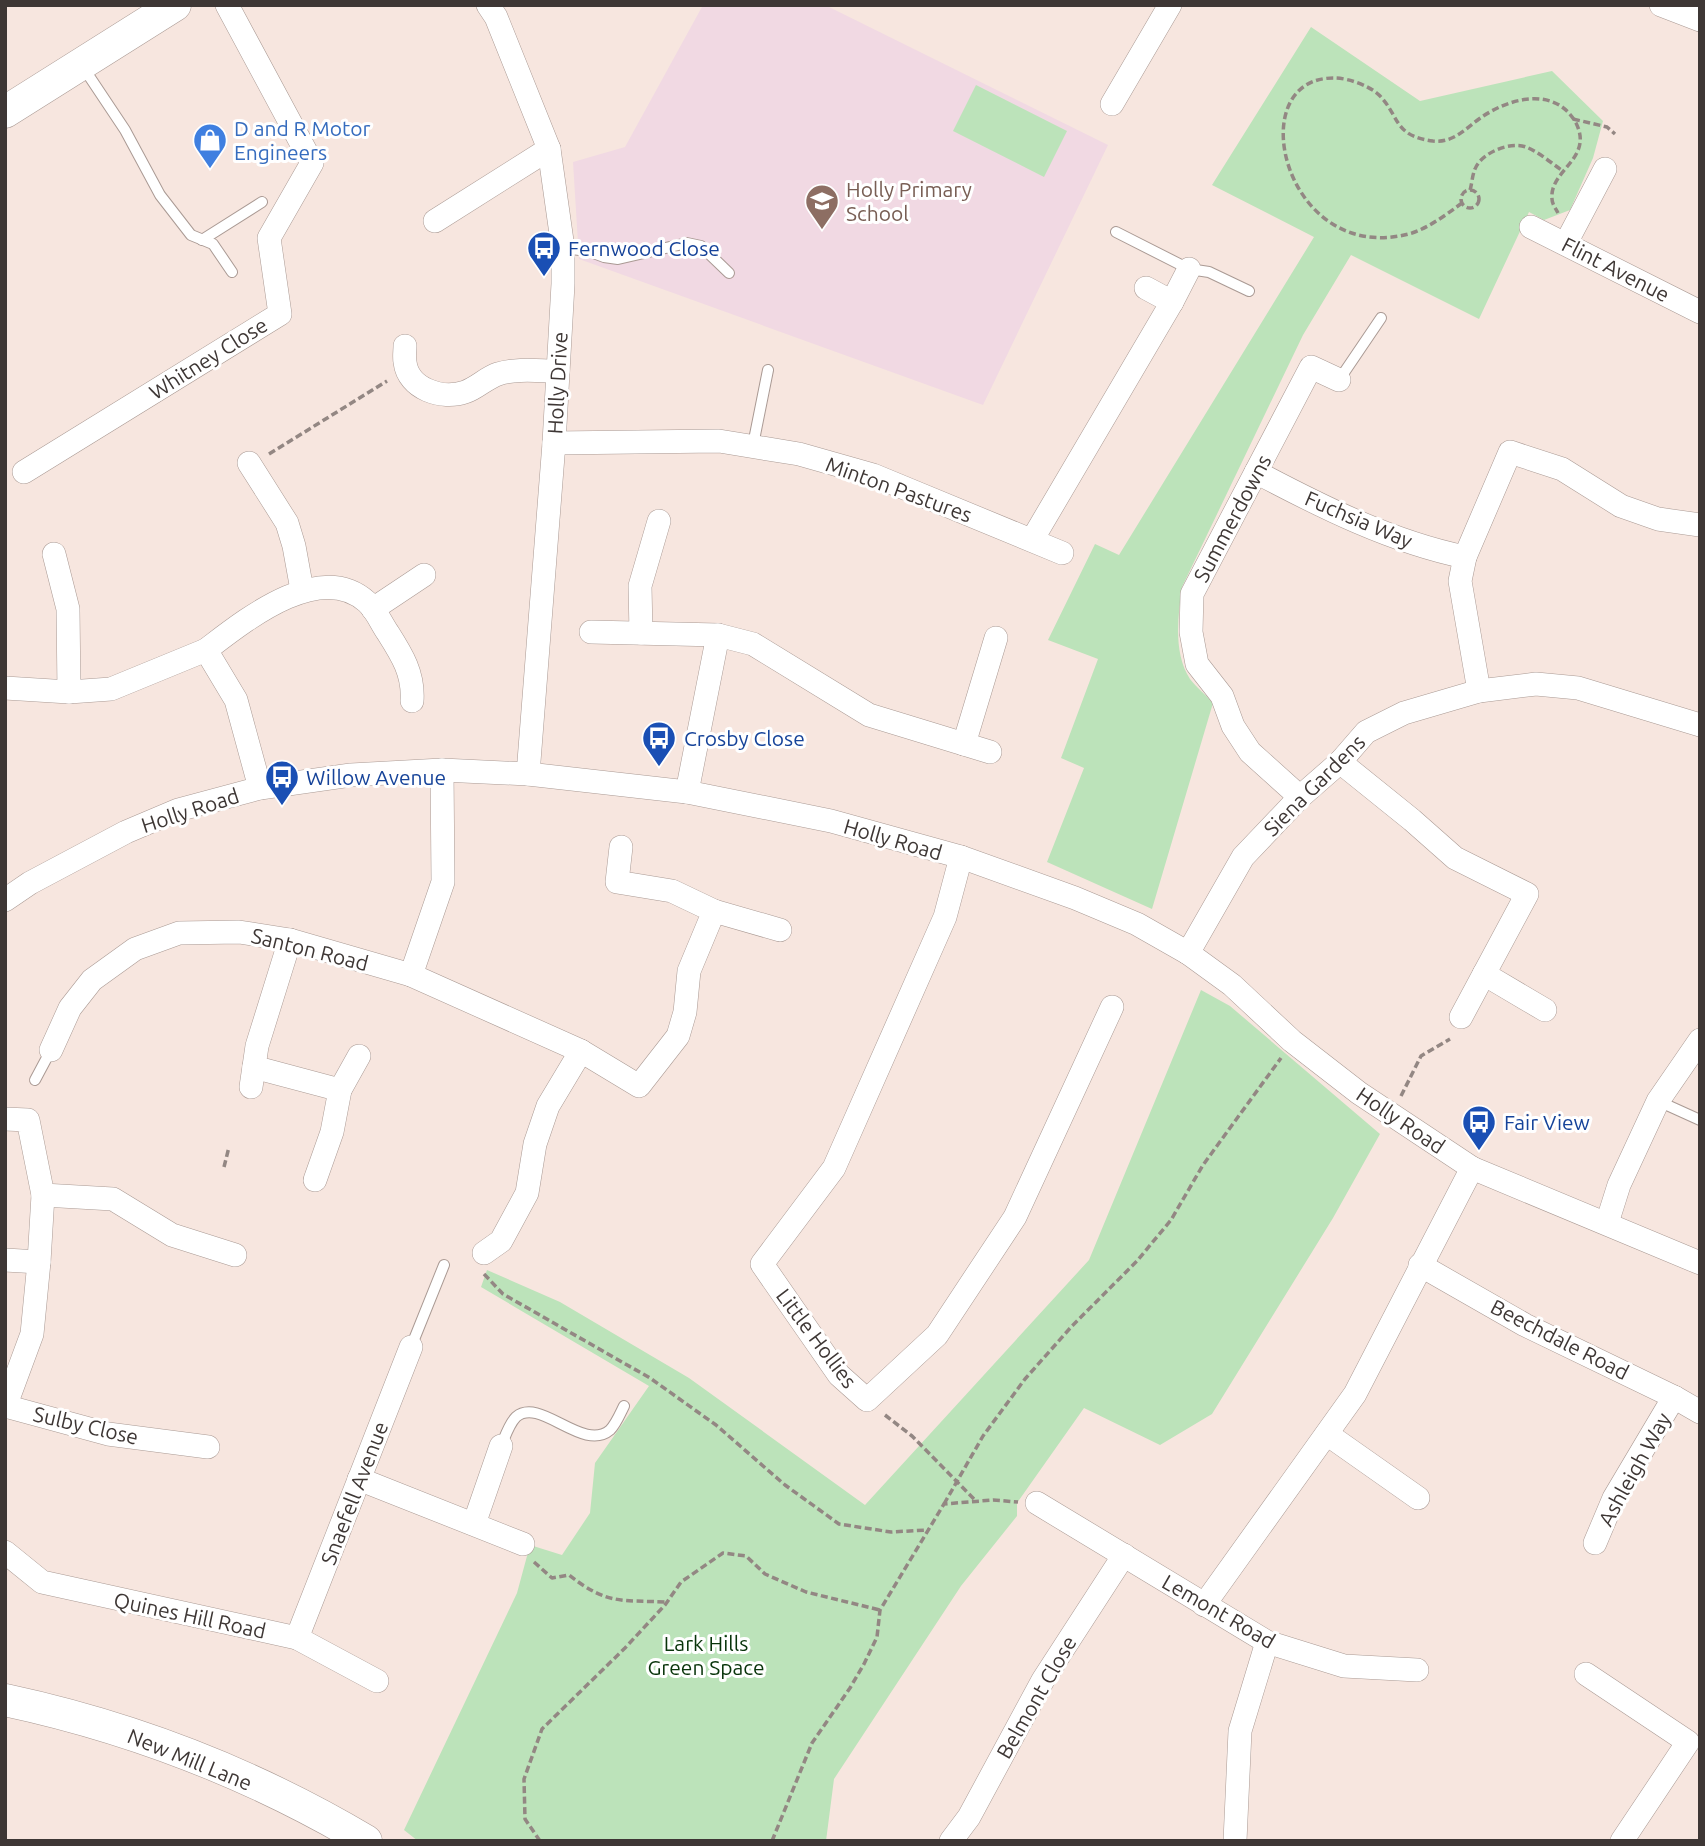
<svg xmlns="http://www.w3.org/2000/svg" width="1705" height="1846" viewBox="0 0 1705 1846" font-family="Ubuntu,sans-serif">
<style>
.education{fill:#f1d9e3}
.green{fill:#bce3ba}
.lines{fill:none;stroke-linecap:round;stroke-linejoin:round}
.lane-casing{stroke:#aa9a94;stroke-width:12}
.street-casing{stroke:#aa9a94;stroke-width:24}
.secondary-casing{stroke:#aa9a94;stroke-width:33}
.path{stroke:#938783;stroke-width:3.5;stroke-dasharray:7 3.5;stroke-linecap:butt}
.lane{stroke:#fff;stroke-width:10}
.street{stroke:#fff;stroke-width:23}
.secondary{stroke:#fff;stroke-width:32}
.labels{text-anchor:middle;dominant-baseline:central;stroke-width:6;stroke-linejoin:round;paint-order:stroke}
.shop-label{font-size:21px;fill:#366cbe;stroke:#fff;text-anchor:start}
.education-label{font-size:21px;fill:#785e54;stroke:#fff;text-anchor:start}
.transit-label{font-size:21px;fill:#164399;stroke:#fff;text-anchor:start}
.street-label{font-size:21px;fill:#3e3735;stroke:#fff}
.park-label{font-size:21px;fill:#08340a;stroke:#fff}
</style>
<rect width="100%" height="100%" fill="#f7e6df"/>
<path class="education" d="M 703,5 L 825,5 L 1108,145 L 983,405 L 579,259 L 573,162 L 625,147 Z"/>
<g class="green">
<path d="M 1311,27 L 1420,101 L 1552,71 L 1603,121 L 1593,158 L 1570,210 L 1544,220 L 1529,212 L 1479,319 L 1351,255 L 1303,335 L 1182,587 C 1178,616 1173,653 1190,679 C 1196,687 1206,695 1213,703 L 1152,909 L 1047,862 L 1084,768 L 1061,758 L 1098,659 L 1048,640 L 1095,544 L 1119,555 L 1314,237 L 1212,185 Z"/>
<path d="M 976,85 L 1067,131 L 1044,177 L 953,131 Z"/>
<path d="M 1201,990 L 1230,1006 L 1380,1134 L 1333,1218 L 1212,1414 L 1160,1445 L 1084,1408 L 1017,1503 L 1017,1516 L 961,1586 L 834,1779 L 826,1841 L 418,1841 L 404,1830 L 517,1593 L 530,1545 L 562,1555 L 590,1513 L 595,1463 L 649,1386 L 481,1287 L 487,1270 L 560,1302 L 689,1378 L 865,1505 L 1089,1260 Z"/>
</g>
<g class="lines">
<g class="lane-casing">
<g id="lane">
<path d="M 83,67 L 125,130 L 160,195 L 191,235 L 213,244 L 232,272"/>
<path d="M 1116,232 L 1189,269 L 1209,272 L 1249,291"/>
<path d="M 202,240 L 262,202"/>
<path d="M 563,248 L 588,251 L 604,257 L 618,259 L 687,243 L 701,246 L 729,273"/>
<path d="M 1339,380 L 1381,318"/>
<path d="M 753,445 L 768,370"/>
<path d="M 35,1080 L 51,1050"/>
<path d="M 1658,1101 L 1700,1120"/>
<path d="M 411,1347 L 444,1265"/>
<path d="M 501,1446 C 505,1437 509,1424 516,1417 C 540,1396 583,1453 610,1430 C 616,1424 620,1414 624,1406"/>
</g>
</g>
<g class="street-casing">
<g id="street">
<path d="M 488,5 L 496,17 L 549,149 L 563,248 L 563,284 L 554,443 L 528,774"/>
<path d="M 1661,5 L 1700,20"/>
<path d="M 1112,104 L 1170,5"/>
<path d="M 435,221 L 549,149"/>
<path d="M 1531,227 L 1700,312"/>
<path d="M 1566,243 L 1605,169"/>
<path d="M 1146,288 L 1172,302"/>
<path d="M 405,346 C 405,351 404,357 405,362 C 408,389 442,400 465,392 C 477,388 486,378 498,374 C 517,368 539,371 558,371"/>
<path d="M 554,443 L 719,441 L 799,454 L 873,475 L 1062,553"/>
<path d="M 249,463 L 287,523 L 294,546 L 302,590"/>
<path d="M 24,472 L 280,314 L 269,238 L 312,163 L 227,5"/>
<path d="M 1256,472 C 1322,507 1392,542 1465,557"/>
<path d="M 1032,540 L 1172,302 L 1189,269"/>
<path d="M 54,554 L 68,609 L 69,692"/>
<path d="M 373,609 L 424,575"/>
<path d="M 591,632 L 718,635"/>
<path d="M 641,633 L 640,586 L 659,521"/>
<path d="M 206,650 C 244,621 320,559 367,602 C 376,610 381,623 388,633 C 402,655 414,674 412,701"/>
<path d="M 5,688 L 69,692 L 111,689 L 206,650 L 236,700 L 260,788"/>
<path d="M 1479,691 L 1460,581 L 1465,557 L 1510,452 L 1562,469 L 1621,506 L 1658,519 L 1700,525"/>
<path d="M 964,744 L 996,638"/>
<path d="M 1340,762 L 1412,820 L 1455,858 L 1527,894 L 1461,1017"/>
<path d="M 687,792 L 718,635 L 753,644 L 869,715 L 990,752"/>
<path d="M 1300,797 L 1250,752 L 1233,726 L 1222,696 L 1197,664 L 1191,632 L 1192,594 L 1311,367 L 1339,380"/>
<path d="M 961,857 L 945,917 L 834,1168 L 762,1264 L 839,1375 L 867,1400 L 937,1335 L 1015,1217 L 1112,1007"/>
<path d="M 5,900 L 30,883 L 126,832 L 178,810 L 260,788 L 351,775 L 442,770 L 528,774 L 687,792 L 831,821 L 961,857 L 1075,898 L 1137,924 L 1188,953 L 1232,985 L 1292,1041 L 1359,1093 L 1472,1168 L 1700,1263"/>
<path d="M 714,911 L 780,930"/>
<path d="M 1188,953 L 1243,857 L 1300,797 L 1340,762 L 1366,732 L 1404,713 L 1479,691 L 1536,684 L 1578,688 L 1700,725"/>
<path d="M 1484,974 L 1545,1010"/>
<path d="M 411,975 L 581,1051 L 639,1086 L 678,1036 L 685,1012 L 689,971 L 714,911 L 672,891 L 617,882 L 621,847"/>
<path d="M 51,1050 L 70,1008 L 92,980 L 135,949 L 179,933 L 239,932 L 290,940 L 411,975 L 443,882 L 442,770"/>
<path d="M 254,1067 L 340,1090"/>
<path d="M 251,1087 L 257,1046 L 290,940"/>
<path d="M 5,1119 L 28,1120 L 43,1195"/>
<path d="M 315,1180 L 332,1132 L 340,1090 L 359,1056"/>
<path d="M 1607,1223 L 1619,1185 L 1658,1101 L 1700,1040"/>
<path d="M 484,1253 L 501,1241 L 527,1193 L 535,1144 L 548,1106 L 581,1051"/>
<path d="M 5,1260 L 39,1262"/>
<path d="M 1420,1265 L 1525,1325 L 1674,1397 L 1700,1412"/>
<path d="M 5,1406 L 108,1434 L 208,1447"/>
<path d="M 5,1407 L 32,1334 L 39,1262 L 43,1195 L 113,1199 L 172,1235 L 235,1255"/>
<path d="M 1327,1434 L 1418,1498"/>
<path d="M 359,1479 L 523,1544"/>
<path d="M 1037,1503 L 1267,1642 L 1344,1666 L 1417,1670"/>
<path d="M 474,1524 L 501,1446"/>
<path d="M 1595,1543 L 1614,1498 L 1674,1397"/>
<path d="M 5,1552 L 42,1582 L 297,1638 L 377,1681"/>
<path d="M 1204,1605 L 1355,1394 L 1472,1168"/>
<path d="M 297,1638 L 411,1347"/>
<path d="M 1586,1674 L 1688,1742 L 1622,1841"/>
<path d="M 951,1841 L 969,1817 L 1043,1680 L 1124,1555"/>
<path d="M 1235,1841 L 1240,1731 L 1267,1642"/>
</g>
</g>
<g class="secondary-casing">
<g id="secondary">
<path d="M 5,112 L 175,5"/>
<path d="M 5,1700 C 131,1727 255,1775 366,1841"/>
</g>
</g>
<g class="path">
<path d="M 1573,119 L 1607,127 L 1615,134"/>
<path d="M 1470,190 C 1472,184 1472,176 1475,169 C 1481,153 1510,141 1526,147 C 1539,152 1551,163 1563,171"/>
<circle cx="1470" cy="199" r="9"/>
<path d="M 1462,203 C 1447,214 1430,227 1412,233 C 1285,270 1238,76 1335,78 C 1348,78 1370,86 1379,95 C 1400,116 1393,136 1433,141 C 1453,143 1464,130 1479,119 C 1508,98 1555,85 1576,123 C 1594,159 1549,170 1552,199 C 1552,204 1556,209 1558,213"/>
<path d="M 269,454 L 387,381"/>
<path d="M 1401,1096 L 1421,1056 L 1450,1039"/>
<path d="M 224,1167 L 229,1147"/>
<path d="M 484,1274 L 503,1294 L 650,1378 L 716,1425 L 785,1485 L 839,1524 L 891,1532 L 928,1530"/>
<path d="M 885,1415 L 912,1436 L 976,1501"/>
<path d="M 944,1504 L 983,1436 L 1025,1379 L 1072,1326 L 1137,1261 L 1171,1220 L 1203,1165 L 1281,1058"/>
<path d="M 534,1562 L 552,1578 L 569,1575 C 607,1605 621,1600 667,1602"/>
<path d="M 540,1841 L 525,1819 L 524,1779 L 542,1729 L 625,1648 L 665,1605 L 681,1582 L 723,1553 L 746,1556 L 765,1574 L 806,1592 L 880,1610"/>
<path d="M 772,1841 L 812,1743 L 850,1688 L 864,1664 L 877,1637 L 880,1610 L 944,1504 L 993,1500 L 1018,1502"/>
</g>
<use href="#lane" class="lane"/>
<use href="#street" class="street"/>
<use href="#secondary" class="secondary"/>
</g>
<defs>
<g id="shop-pin" transform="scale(1.75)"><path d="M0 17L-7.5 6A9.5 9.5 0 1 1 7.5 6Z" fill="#3f7fe0" stroke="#fff"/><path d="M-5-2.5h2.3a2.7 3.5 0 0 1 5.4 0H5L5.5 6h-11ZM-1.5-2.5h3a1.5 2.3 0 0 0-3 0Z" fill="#fff"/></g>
<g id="school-pin" transform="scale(1.75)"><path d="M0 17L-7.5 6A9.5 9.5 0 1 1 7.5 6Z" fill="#8d6e63" stroke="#fff"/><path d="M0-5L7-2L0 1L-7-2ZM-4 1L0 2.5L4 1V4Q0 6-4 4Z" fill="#fff"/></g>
<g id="bus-pin" transform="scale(1.75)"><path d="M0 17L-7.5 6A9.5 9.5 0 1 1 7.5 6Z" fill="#1a4fb4" stroke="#fff"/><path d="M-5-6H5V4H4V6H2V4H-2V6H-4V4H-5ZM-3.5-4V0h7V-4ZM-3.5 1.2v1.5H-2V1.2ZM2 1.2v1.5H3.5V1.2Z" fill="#fff"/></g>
</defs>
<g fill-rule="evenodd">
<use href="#shop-pin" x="210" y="140"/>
<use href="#school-pin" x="822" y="201"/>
<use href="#bus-pin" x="544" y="248"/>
<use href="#bus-pin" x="659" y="738"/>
<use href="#bus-pin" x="282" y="777"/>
<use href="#bus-pin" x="1479" y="1122"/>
</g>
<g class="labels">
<g class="shop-label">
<text x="234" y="128">D and R Motor<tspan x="234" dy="24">Engineers</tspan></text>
</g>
<g class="education-label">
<text x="846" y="189">Holly Primary<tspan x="846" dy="24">School</tspan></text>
</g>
<g class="transit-label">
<text x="568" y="248">Fernwood Close</text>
<text x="684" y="738">Crosby Close</text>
<text x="306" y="777">Willow Avenue</text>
<text x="1504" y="1122">Fair View</text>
</g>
<g class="street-label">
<text transform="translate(1616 269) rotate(27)">Flint Avenue</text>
<text transform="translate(208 358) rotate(-32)">Whitney Close</text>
<text transform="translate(557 383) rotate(-87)">Holly Drive</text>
<text transform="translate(899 489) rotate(20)">Minton Pastures</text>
<text transform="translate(1232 518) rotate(-62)">Summerdowns</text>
<text transform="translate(1359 519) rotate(23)">Fuchsia Way</text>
<text transform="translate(1314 785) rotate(-45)">Siena Gardens</text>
<text transform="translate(190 810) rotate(-18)">Holly Road</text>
<text transform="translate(893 839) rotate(16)">Holly Road</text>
<text transform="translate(310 949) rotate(14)">Santon Road</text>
<text transform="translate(1401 1120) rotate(34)">Holly Road</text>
<text transform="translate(817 1338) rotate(53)">Little Hollies</text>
<text transform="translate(1560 1339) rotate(27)">Beechdale Road</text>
<text transform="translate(86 1425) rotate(13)">Sulby Close</text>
<text transform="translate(1634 1469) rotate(-61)">Ashleigh Way</text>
<text transform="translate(354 1493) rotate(-69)">Snaefell Avenue</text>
<text transform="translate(1219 1611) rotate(30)">Lemont Road</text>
<text transform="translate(190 1615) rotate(12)">Quines Hill Road</text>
<text transform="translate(1036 1697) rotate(-60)">Belmont Close</text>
<text transform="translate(190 1759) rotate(22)">New Mill Lane</text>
</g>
<g class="park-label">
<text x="706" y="1643">Lark Hills<tspan x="706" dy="24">Green Space</tspan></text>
</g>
</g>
<rect width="1705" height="1846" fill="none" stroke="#3e3735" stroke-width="14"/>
</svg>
